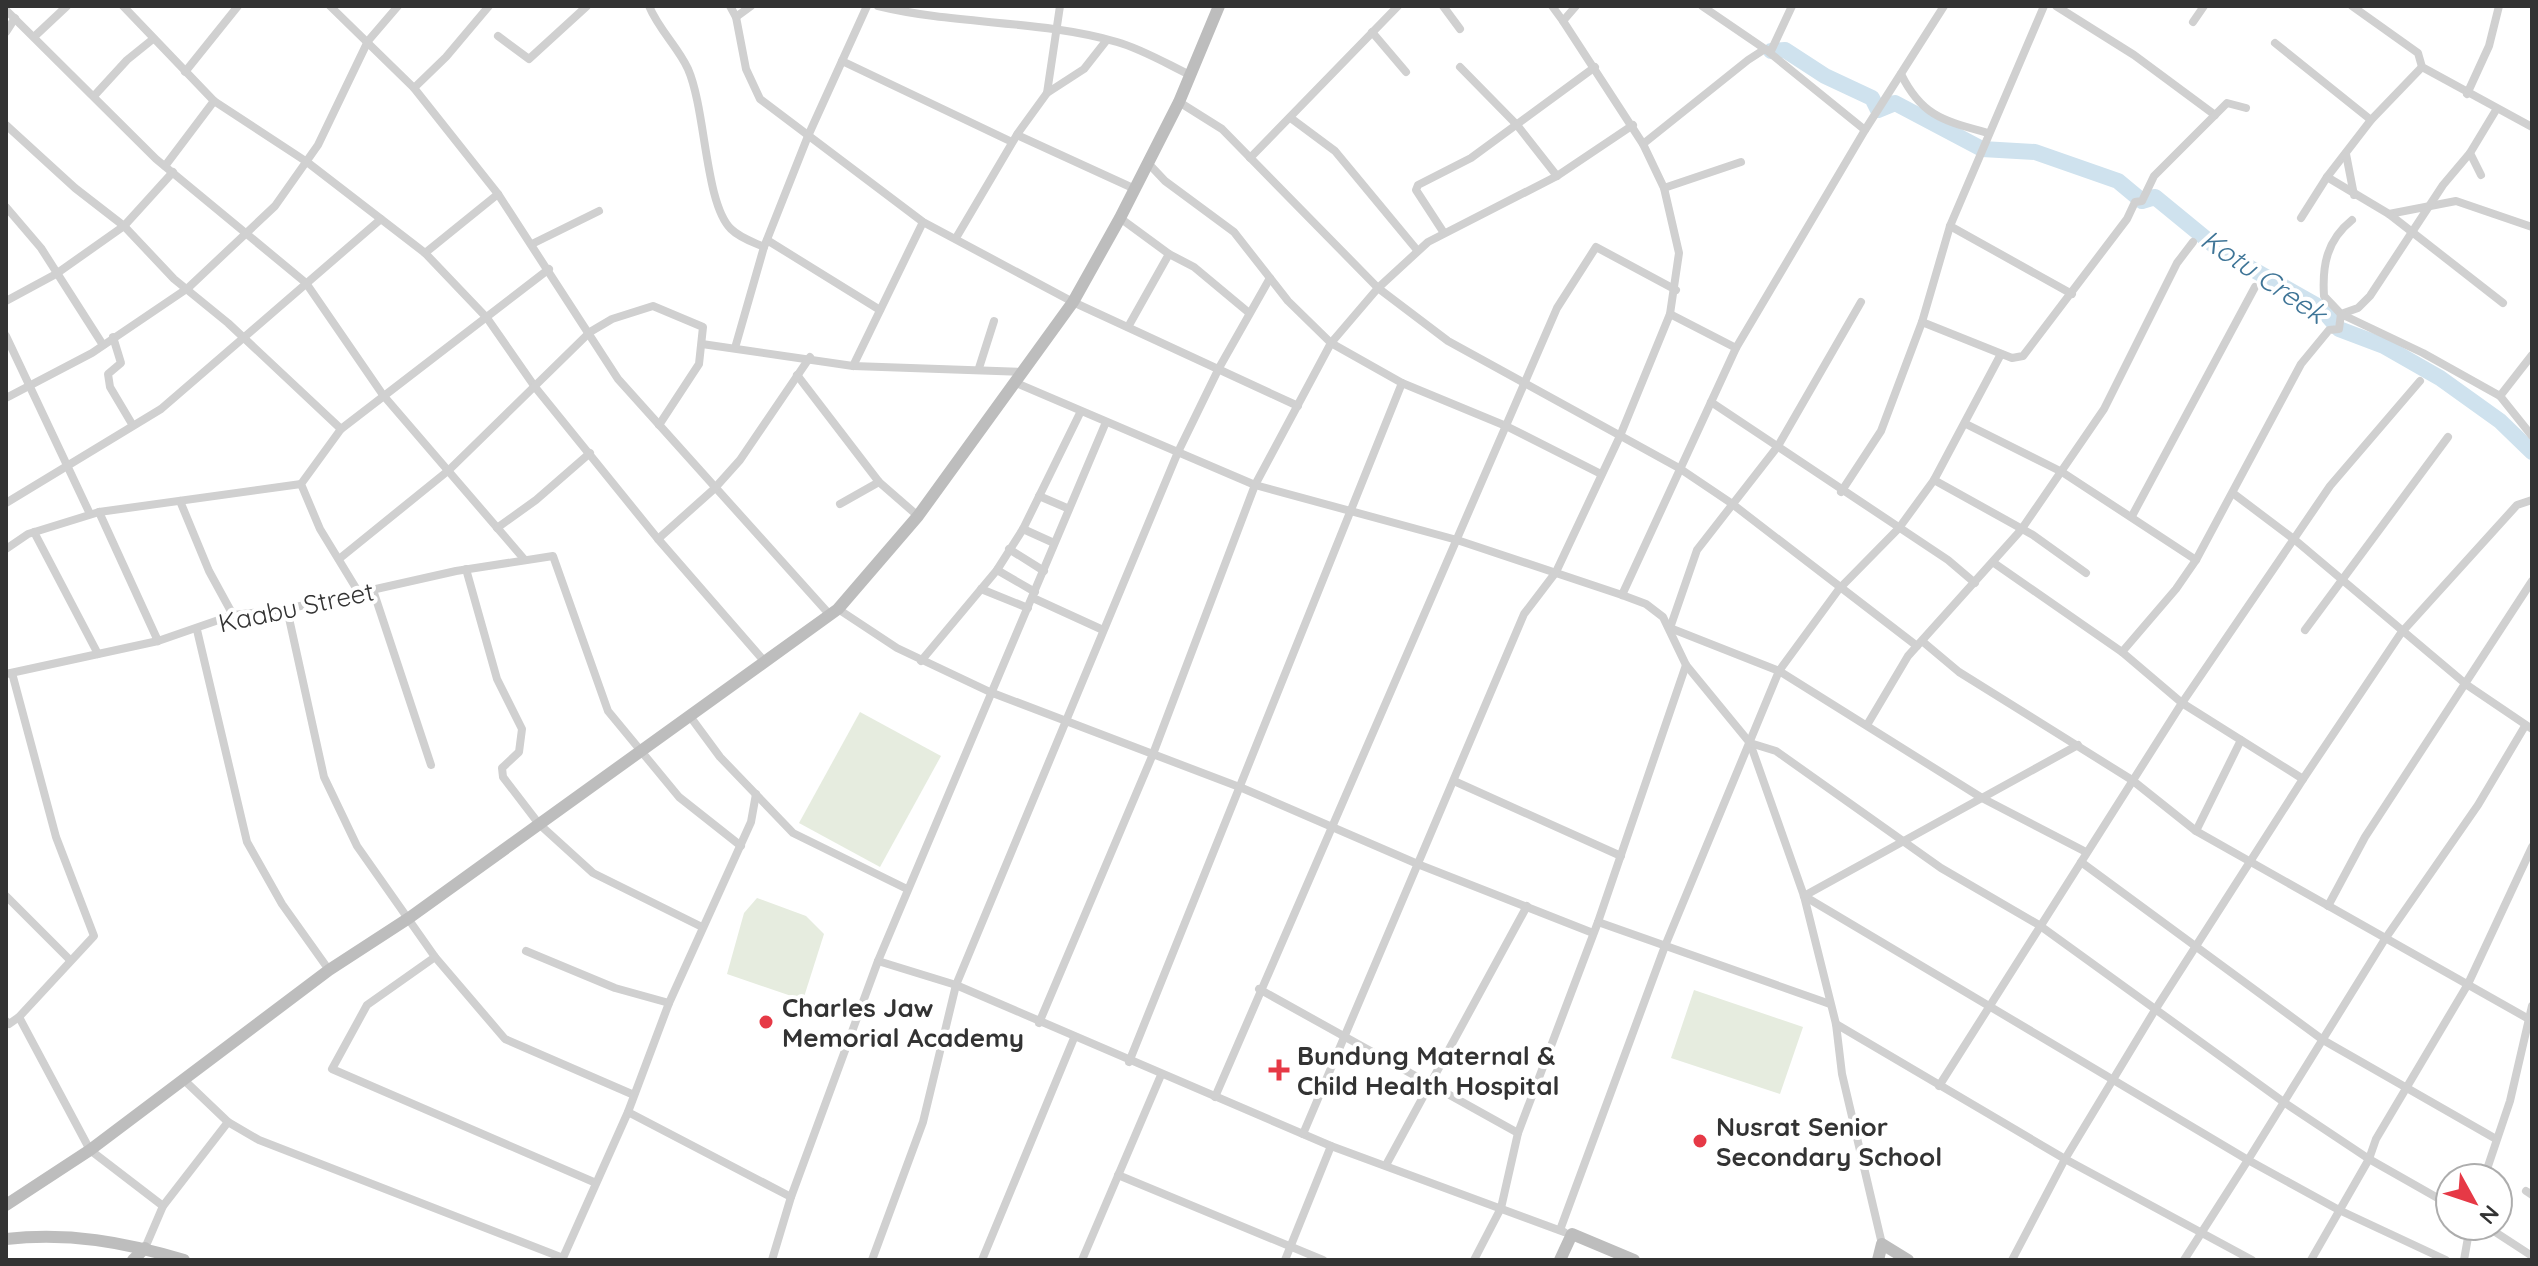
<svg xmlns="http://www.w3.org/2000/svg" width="2538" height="1266" viewBox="0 0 2538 1266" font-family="Quicksand,sans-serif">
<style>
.green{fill:#e6ecdf}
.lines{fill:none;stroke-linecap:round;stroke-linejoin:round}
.river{stroke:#cfe2ee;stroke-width:16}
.street{stroke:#d0d0d0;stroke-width:8}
.secondary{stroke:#bdbdbd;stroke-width:12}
.poi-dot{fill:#e63946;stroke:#fff;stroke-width:3}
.labels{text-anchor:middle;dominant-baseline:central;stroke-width:8;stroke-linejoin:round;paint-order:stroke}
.street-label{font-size:26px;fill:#333;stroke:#fff}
.poi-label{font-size:26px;font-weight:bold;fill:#333;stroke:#fff;text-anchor:start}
.water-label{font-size:28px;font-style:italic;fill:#3f7597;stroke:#fff}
</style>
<rect width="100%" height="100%" fill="#fff"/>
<g class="green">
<path d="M 860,712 L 941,756 L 880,867 L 799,823 Z"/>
<path d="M 757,898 L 806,916 L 824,934 L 803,1000 L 727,974 L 744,913 Z"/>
<path d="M 1694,990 L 1803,1027 L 1780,1094 L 1671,1058 Z"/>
</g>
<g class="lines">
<path class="river" d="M 1771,51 L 1785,50 L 1825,76 L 1872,98 L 1878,110 L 1895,103 L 1982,149 L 2035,152 L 2118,181 L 2142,201 L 2155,197 L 2222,252 L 2321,308 L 2339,329 L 2384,346 L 2440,378 L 2500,421 L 2532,452"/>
<g class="street">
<path d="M 123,6 L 214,101 L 307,162 L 425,253 L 487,318 L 535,387 L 658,539 L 765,662"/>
<path d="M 330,6 L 414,88 L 498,194 L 618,379 L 830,615"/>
<path d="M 649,6 C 659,30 678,47 688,69 C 706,110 705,204 731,229 C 740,238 753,242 764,247"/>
<path d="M 730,6 L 736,17 L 746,69 L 760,99 L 923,222 L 1073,302 L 1298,406"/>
<path d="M 878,6 C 956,25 1042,20 1117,42 C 1142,49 1167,64 1190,75"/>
<path d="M 1443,6 L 1460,29"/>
<path d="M 1552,6 L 1563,21"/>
<path d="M 1702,6 L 1765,49 L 1865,130"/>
<path d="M 2056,6 L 2134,55 L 2215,115"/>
<path d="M 2352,6 L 2418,53 L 2422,67 L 2532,127"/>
<path d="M 6,10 L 156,159 L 306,283 L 383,395 L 524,559"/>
<path d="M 736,17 L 751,6"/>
<path d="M 2193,22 L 2204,6"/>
<path d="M 6,32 L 15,18"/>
<path d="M 1372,32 L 1406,72"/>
<path d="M 35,36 L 67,6"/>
<path d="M 498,36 L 529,59 L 587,6"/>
<path d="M 2275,43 L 2371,120"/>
<path d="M 842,61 L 1012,142"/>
<path d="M 1460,67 L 1517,125 L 1557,176"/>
<path d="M 2422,67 L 2371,120 L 2327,177 L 2389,214 L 2456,201 L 2532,227"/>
<path d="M 185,72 L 238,6"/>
<path d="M 1901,74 C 1922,117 1945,121 1988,133"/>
<path d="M 414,88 L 446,57 L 489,6"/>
<path d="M 1047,93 L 1084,69 L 1106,41"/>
<path d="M 2467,94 L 2489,46 L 2499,6"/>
<path d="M 94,96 L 127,60 L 153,39"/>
<path d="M 1179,102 L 1222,129 L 1378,288 L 1448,341 L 1679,468 L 1731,503 L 1917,646"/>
<path d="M 1292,119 L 1335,151 L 1417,250"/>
<path d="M 6,125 L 75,188 L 124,226 L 174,279 L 228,323 L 341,429"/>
<path d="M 1017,135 L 1135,189"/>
<path d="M 1643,144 L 1748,60 L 1765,49 L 1771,51 L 1792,6"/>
<path d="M 2346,154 L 2354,195"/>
<path d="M 1250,158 L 1398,6"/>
<path d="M 1148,163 L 1165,181 L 1234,232 L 1288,301 L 1331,343 L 1402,383 L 1506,426 L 1601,474"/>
<path d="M 165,166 L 214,101"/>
<path d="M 2481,175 L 2470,153 L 2496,110"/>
<path d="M 1664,188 L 1741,162"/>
<path d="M 6,207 L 41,248 L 103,345"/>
<path d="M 2389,214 L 2503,303"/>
<path d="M 1120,218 L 1169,254 L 1128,327"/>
<path d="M 2301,218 L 2327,177"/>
<path d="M 2352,220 C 2327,240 2322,265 2324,296 L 2341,314 L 2358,308 L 2370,296 L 2443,185 L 2470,153"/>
<path d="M 1950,226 L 2072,294"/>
<path d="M 1444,233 L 1416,190 L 1418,185 L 1471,158 L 1595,67"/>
<path d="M 956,238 L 1018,133 L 1047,93 L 1060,6"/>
<path d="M 767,240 L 880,310"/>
<path d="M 532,244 L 599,211"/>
<path d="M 425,253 L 498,194"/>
<path d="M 1169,254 L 1194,267 L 1248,312"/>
<path d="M 6,301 L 56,274 L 124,226 L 173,172"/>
<path d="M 1861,302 L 1778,446 L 1697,550 L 1670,628 L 1779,671 L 1982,798 L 2086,852"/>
<path d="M 1670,314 L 1736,348"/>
<path d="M 1922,322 L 2012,358 L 2023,356 L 2127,219 L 2135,202 L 2142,201 L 2154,176 L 2227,103 L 2246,108"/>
<path d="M 6,336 L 90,514"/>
<path d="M 113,337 L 121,363 L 108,374 L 110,387 L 132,424"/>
<path d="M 702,344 L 853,366 L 1023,372"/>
<path d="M 735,348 L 764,247 L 808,136 L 867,6"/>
<path d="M 853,366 L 923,222"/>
<path d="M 979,368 L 994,321"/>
<path d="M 797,375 L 879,482 L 918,516"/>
<path d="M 1016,383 L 1255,485 L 1457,540 L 1622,595 L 1646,604 L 1663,617 L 1686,665 L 1750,743 L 1804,896 L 1836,1024 L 1842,1074 L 1882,1244"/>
<path d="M 2500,396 L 2532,355"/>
<path d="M 6,398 L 92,353 L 188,288 L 275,206 L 318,145 L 368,41 L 398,6"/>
<path d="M 1711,402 L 1948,560 L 1975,583"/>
<path d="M 1966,424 L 2062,472 L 2196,560"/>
<path d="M 1934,480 L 2033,535 L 2086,573"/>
<path d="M 1841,492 L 1881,431 L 1922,322 L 1950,226 L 2044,6"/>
<path d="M 2234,494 L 2295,540 L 2467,685 L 2532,729"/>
<path d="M 1039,496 L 1067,508"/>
<path d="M 180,501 L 209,571 L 233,615"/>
<path d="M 6,503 L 161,409 L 381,219"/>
<path d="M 840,504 L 879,482"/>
<path d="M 99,512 L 158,641"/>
<path d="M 2132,516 L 2255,287"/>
<path d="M 497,528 L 536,500 L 590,453"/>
<path d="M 1023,529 L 1054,543"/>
<path d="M 34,532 L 98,654"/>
<path d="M 658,539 L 714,489 L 740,460 L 810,357"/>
<path d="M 6,549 L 28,534 L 99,512 L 301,484"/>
<path d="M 1009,549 L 1044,571"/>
<path d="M 339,559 L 449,470 L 590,332 L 612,319 L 653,306 L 703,327 L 699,364 L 659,425"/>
<path d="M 1994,563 L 2122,652 L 2182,703 L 2303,779"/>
<path d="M 466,569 L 497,679 L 522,729 L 519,752 L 502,768 L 503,777 L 539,824 L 593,873 L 702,927"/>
<path d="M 997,570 L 1035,592"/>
<path d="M 981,589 L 1028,608"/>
<path d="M 373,590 L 431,765"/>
<path d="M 359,593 L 320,529 L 301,484 L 341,429 L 549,269"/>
<path d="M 1622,595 L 1736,348 L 1865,130 L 1944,6"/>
<path d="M 1033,598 L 1103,630"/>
<path d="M 287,609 L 324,777 L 357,846 L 435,957 L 505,1039 L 634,1095"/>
<path d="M 838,609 L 897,648 L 990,692 L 1242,788 L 1420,865 L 1593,933"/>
<path d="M 197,630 L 247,842 L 282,904 L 329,970"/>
<path d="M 2305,630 L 2448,437"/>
<path d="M 1922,641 L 1959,672 L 2132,780 L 2196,831 L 2527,1018"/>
<path d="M 2122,652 L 2176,589 L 2196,560 L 2301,364 L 2329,330 L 2339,329 L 2341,314 L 2423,353 L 2500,396 L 2532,436"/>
<path d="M 921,661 L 997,570 L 1023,529 L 1080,413"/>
<path d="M 6,674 L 158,641 L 233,615 L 287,609 L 456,571 L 553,556 L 608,711 L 679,797 L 741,846"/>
<path d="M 689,715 L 720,757 L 793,833 L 907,889"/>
<path d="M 1867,725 L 1908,656 L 2021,530 L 2104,409 L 2177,263 L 2193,242"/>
<path d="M 1750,743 L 1776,751 L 1941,868 L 2039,925 L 2285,1103 L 2369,1159 L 2450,1205"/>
<path d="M 1454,781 L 1621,856"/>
<path d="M 2196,831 L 2241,740"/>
<path d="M 2081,862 L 2323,1040 L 2496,1139"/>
<path d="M 6,896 L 69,959"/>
<path d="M 1804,896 L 2248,1160 L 2184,1260"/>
<path d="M 1804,896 L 2078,745"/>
<path d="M 2328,906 L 2365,837 L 2532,581"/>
<path d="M 1598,922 L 1830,1004"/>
<path d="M 526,951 L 615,988 L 669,1003"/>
<path d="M 435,957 L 367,1005 L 332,1069 L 596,1183"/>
<path d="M 878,961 L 956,985 L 1331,1146 L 1564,1232"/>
<path d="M 1259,989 L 1518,1133 L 1598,922 L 1686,665"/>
<path d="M 19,1017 L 90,1150 L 163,1206"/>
<path d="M 6,1021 L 9,1024 L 19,1017 L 94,936 L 56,837 L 12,673"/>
<path d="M 1039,1023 L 1153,754 L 1255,485 L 1331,343 L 1378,288 L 1428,242 L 1557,176 L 1633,125"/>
<path d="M 1836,1024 L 2065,1159 L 2252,1260"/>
<path d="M 1129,1062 L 1402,383"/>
<path d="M 184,1080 L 228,1122 L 259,1140 L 563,1258"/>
<path d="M 1939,1086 L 2182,703 L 2330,486 L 2420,381"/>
<path d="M 1215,1097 L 1557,308 L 1596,247 L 1676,290"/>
<path d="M 628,1112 L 791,1197"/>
<path d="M 1303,1134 L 1524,614 L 1556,572 L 1620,436 L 1670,314 L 1679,253 L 1664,188 L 1643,144 L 1563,21 L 1576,6"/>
<path d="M 1386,1165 L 1527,906"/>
<path d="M 1118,1175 L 1323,1260"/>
<path d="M 2484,1178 L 2510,1101 L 2532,1006"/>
<path d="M 2526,1191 L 2532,1195"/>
<path d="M 2486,1226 L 2532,1256"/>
<path d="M 1560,1230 L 1665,946 L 1779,671 L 1839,589 L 1899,528 L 1934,480 L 2001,354"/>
<path d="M 145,1248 L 163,1206 L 228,1122"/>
<path d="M 562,1260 L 628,1112 L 669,1003 L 751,822 L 756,794"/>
<path d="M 772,1260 L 791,1197 L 878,961 L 1106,422"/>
<path d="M 872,1260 L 923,1122 L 956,985 L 1178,452 L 1219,368 L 1270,278"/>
<path d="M 982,1260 L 1074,1038"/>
<path d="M 1082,1260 L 1161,1075"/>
<path d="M 1285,1260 L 1331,1146"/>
<path d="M 1474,1260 L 1501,1208 L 1518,1133"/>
<path d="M 2012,1260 L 2065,1159 L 2155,1010 L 2303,779 L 2401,633 L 2517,505 L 2532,500"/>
<path d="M 2311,1260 L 2369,1159 L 2376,1139 L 2468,984 L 2532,847"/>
<path d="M 2446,1260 L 2339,1210 L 2248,1160 L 2385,939 L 2478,805 L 2525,726"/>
<path d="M 2464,1260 L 2470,1226"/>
</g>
<g class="secondary">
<path d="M 6,1205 L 90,1150 L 329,970 L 409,918 L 838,609 L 918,516 L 1073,302 L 1120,218 L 1179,102 L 1219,6"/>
<path d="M 6,1239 C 69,1232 124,1242 184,1260"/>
<path d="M 133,1260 L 145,1248"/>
<path d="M 1560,1260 L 1572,1234 L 1634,1260"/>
<path d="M 1878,1260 L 1882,1244 L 1908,1260"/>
</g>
</g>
<g class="poi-dot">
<circle cx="766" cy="1022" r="8"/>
<path d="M1275 1058h8v8h8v8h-8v8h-8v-8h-8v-8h8z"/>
<circle cx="1700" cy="1141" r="8"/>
</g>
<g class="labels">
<g class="street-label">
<text transform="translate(296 607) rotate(-12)">Kaabu Street</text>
</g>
<g class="poi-label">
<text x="782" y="1007">Charles Jaw<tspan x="782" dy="30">Memorial Academy</tspan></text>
<text x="1297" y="1055">Bundung Maternal &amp;<tspan x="1297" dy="30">Child Health Hospital</tspan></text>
<text x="1716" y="1126">Nusrat Senior<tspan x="1716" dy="30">Secondary School</tspan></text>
</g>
<g class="water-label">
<text transform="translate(2264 276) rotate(34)">Kotu Creek</text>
</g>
</g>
<rect width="2538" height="1266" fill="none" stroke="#333333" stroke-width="16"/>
<g transform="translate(2474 1202) rotate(130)"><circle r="38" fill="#ffffff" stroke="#adadad" stroke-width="2"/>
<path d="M0-6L14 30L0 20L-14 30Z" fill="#e63946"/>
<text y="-12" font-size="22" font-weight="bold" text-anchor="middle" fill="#333333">N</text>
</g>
</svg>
